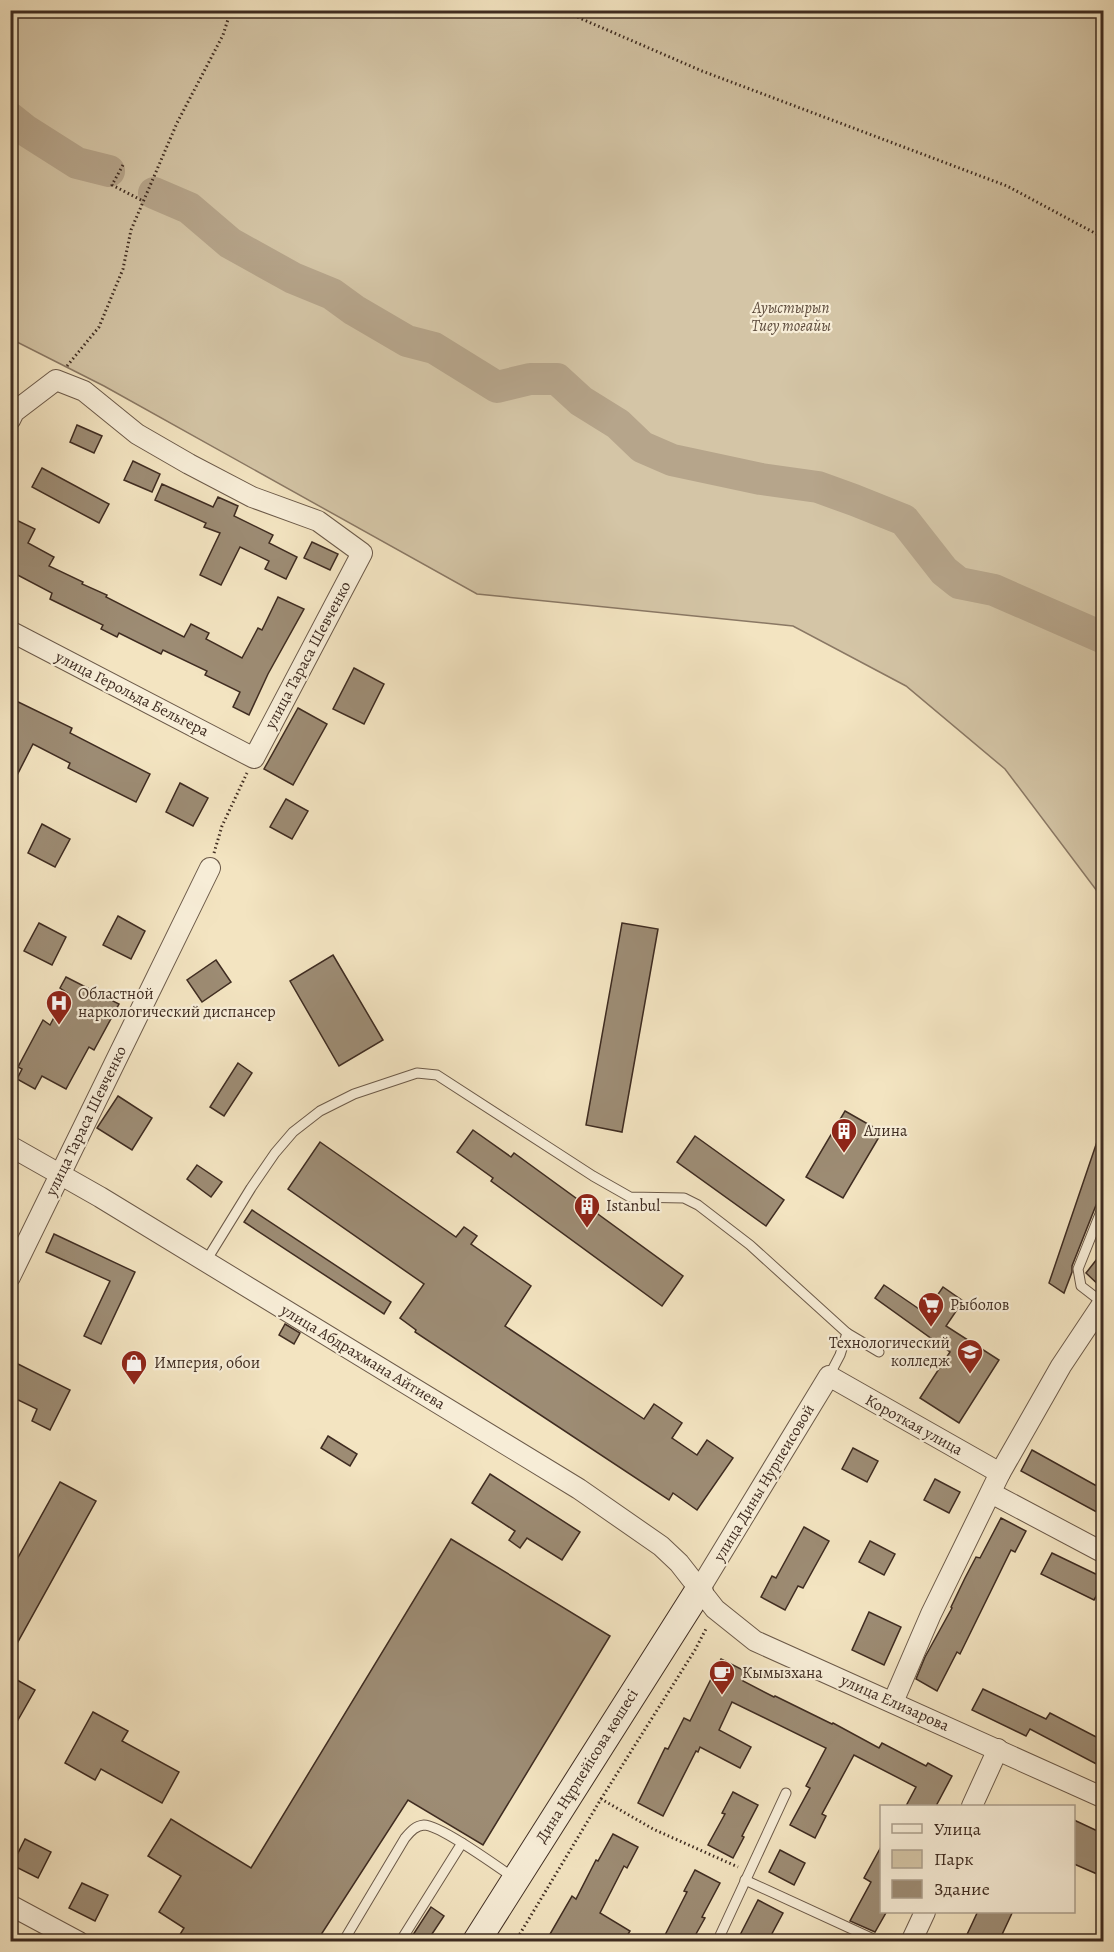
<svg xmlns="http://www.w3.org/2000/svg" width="1114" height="1952" viewBox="0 0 1114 1952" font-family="Alegreya,serif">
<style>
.green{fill:#d4c5a6;stroke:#8a7864;stroke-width:1.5}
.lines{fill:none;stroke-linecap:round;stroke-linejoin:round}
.river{stroke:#b6a58b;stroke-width:32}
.building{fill:#9d8c74;stroke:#3f2c21;stroke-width:1.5}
.lane-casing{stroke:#6c5a49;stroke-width:11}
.street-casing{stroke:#6c5a49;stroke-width:22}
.secondary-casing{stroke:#3f2c21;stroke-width:29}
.path{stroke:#3f2c21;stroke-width:3;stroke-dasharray:1.5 3;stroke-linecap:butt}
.lane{stroke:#f7edd7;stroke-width:9}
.street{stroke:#f7edd7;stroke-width:20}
.secondary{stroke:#f7edd7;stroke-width:27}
.labels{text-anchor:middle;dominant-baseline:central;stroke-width:4.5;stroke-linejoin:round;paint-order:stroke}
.park-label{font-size:16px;font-style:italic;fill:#5d4b3c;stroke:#f7edd7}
.street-label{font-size:16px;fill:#3f2c21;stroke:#f7edd7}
.poi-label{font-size:16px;fill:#3f2c21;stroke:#f7edd7;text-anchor:start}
</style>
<rect width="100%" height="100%" fill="#f3e4c1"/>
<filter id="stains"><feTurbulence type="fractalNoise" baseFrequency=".00333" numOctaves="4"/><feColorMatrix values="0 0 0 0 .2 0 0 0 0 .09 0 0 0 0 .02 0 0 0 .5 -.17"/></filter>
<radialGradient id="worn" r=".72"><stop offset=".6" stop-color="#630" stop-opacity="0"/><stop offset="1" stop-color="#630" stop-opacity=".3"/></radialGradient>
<path class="green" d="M 10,11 L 1103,11 L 1103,899 L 1005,769 L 906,686 L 793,626 L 477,594 L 104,386 L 11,339 Z"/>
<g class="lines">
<g class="river">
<path d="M 10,118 L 25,130 L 77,163 L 109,171"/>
<path d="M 154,193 L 189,208 L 230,243 L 293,278 L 332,294 L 354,310 L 407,341 L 434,348 L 497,387 L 530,379 L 557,379 L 581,401 L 618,424 L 642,447 L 672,460 L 761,479 L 818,487 L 854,500 L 904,520 L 944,571 L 959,583 L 994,590 L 1104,638"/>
</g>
</g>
<g class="building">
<path d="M 77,425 L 102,436 L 94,453 L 70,442 Z"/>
<path d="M 133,461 L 160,474 L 152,492 L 124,480 Z"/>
<path d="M 42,468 L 109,504 L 99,523 L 32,487 Z"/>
<path d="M 162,484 L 213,507 L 218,497 L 238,506 L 234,516 L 273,535 L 269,543 L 297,557 L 286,579 L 265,569 L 269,561 L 240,547 L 221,585 L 200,575 L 220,533 L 204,527 L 206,523 L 155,500 Z"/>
<path d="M 10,517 L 35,529 L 28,543 L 54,557 L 49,566 L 83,582 L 82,584 L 107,595 L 106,597 L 184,637 L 191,624 L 209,633 L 206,639 L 242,658 L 258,628 L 262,630 L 278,597 L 304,609 L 268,674 L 249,715 L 233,707 L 240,692 L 205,675 L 207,671 L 163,650 L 161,654 L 119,633 L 117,637 L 101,629 L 103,625 L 50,599 L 52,593 L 10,571 Z"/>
<path d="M 312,542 L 338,554 L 330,570 L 304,558 Z"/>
<path d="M 354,668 L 384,684 L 364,724 L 333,709 Z"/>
<path d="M 10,698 L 72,728 L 70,733 L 150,774 L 136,802 L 68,768 L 70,763 L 33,744 L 10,789 Z"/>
<path d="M 298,708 L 327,724 L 293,785 L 264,769 Z"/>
<path d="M 180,783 L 208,798 L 193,826 L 166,812 Z"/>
<path d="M 286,799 L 308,811 L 292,839 L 270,827 Z"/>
<path d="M 42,824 L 70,839 L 55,867 L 28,853 Z"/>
<path d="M 118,916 L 145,931 L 131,959 L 103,945 Z"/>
<path d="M 39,923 L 66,937 L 52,965 L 24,951 Z"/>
<path d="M 622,923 L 658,929 L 622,1132 L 586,1125 Z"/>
<path d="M 333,955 L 383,1040 L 339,1066 L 290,981 Z"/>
<path d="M 216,960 L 231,982 L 202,1002 L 187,980 Z"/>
<path d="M 66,977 L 119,1004 L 94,1050 L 89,1047 L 66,1089 L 42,1076 L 35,1089 L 17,1079 L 22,1069 L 18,1067 L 43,1020 L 50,1025 L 67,993 L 60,988 Z"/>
<path d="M 238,1063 L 252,1073 L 224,1116 L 210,1107 Z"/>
<path d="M 118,1096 L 152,1118 L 132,1150 L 97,1128 Z"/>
<path d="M 845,1111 L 882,1132 L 843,1198 L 806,1177 Z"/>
<path d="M 473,1130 L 511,1157 L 514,1153 L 683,1276 L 662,1306 L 491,1181 L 493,1178 L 457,1152 Z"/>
<path d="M 1101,1130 L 1104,1130 L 1104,1185 L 1072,1266 L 1072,1272 L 1064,1293 L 1049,1283 Z"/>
<path d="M 695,1136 L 784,1200 L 766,1226 L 677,1162 Z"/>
<path d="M 320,1142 L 456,1237 L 464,1227 L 477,1236 L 471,1244 L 531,1286 L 505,1326 L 644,1419 L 654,1404 L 682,1423 L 672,1438 L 697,1455 L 707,1440 L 733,1458 L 697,1510 L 673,1493 L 669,1500 L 415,1332 L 416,1330 L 400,1318 L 424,1284 L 288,1189 Z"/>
<path d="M 197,1165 L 222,1182 L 211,1197 L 187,1179 Z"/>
<path d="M 252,1210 L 391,1302 L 384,1314 L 244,1222 Z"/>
<path d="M 54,1234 L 135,1272 L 101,1344 L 84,1336 L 110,1281 L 46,1252 Z"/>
<path d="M 1104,1250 L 1104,1290 L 1086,1273 Z"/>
<path d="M 884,1285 L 925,1313 L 943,1287 L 963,1301 L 946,1326 L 999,1360 L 959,1423 L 920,1398 L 950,1352 L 875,1298 Z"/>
<path d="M 285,1324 L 300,1333 L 294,1344 L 279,1335 Z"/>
<path d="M 10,1360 L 70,1390 L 50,1430 L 32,1421 L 37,1409 L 10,1396 Z"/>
<path d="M 328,1436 L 357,1454 L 350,1466 L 321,1448 Z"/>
<path d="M 853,1448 L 878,1461 L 867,1482 L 842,1469 Z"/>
<path d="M 1032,1450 L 1104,1490 L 1104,1516 L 1021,1471 Z"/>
<path d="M 490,1474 L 580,1532 L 562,1560 L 527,1538 L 520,1548 L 509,1540 L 515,1531 L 472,1503 Z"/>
<path d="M 935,1479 L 960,1492 L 949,1513 L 924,1500 Z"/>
<path d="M 60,1482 L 96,1501 L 10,1656 L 10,1572 Z"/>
<path d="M 1001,1518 L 1026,1531 L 1015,1552 L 1011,1550 L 960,1654 L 957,1652 L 937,1691 L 916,1679 L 925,1657 L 952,1608 L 951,1607 L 965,1578 L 976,1557 L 980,1558 Z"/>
<path d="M 804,1527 L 829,1541 L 803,1588 L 798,1586 L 785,1610 L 761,1597 L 772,1576 L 776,1578 Z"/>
<path d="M 451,1539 L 610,1636 L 483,1845 L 408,1800 L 317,1941 L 176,1941 L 184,1928 L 159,1912 L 181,1876 L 148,1856 L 171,1819 L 251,1868 Z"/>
<path d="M 870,1541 L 895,1554 L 884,1575 L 859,1562 Z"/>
<path d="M 1052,1553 L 1104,1578 L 1104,1583 L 1094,1600 L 1041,1574 Z"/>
<path d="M 869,1612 L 901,1627 L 884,1665 L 852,1650 Z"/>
<path d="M 721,1659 L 747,1672 L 743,1681 L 774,1697 L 775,1696 L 832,1724 L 833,1723 L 879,1748 L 882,1743 L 926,1766 L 928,1763 L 952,1776 L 936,1806 L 906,1806 L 916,1787 L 854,1755 L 822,1814 L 826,1816 L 815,1838 L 790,1825 L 810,1788 L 806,1786 L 826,1748 L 732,1702 L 719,1730 L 751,1747 L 740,1768 L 700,1747 L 698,1752 L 696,1751 L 663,1816 L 638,1803 L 665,1748 L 668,1749 L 684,1718 L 690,1721 Z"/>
<path d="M 10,1676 L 35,1690 L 10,1734 Z"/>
<path d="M 983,1689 L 1046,1719 L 1050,1713 L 1104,1741 L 1104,1768 L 1030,1729 L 1026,1736 L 972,1710 Z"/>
<path d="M 93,1712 L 128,1731 L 122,1741 L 179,1772 L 162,1803 L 101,1769 L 95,1780 L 65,1763 Z"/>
<path d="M 733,1792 L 758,1805 L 742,1836 L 744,1837 L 733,1858 L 708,1845 L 725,1814 L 722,1813 Z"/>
<path d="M 1074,1820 L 1104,1834 L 1104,1877 L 1074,1864 Z"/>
<path d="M 613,1834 L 638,1847 L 627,1868 L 624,1866 L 600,1913 L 630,1931 L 624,1941 L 546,1941 L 572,1896 L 576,1899 L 596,1860 L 598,1861 Z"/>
<path d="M 25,1839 L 51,1852 L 38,1878 L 12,1865 Z"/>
<path d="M 882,1845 L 882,1911 L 887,1911 L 875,1932 L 850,1921 L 871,1882 L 864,1878 Z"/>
<path d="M 780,1850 L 805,1863 L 794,1885 L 769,1872 Z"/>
<path d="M 695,1870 L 720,1883 L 702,1917 L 705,1918 L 692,1941 L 662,1941 L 687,1892 L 684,1891 Z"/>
<path d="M 82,1883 L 108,1895 L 95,1921 L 69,1908 Z"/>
<path d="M 758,1900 L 783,1913 L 768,1941 L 737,1941 Z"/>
<path d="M 431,1907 L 444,1916 L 434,1931 L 427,1941 L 409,1941 Z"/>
<path d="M 978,1911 L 1013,1911 L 999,1941 L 964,1941 Z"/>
</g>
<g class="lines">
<g class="lane-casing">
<g id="lane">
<path d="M 206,1261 L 251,1188 L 275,1153 L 293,1132 L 320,1111 L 354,1094 L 417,1073 L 437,1075 L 593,1176 L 630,1197 L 684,1198 L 698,1205 L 750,1245 L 847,1333 L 879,1352"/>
<path d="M 1103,1303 L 1081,1286 L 1078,1269 L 1104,1204"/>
<path d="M 829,1376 L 840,1355 L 847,1333"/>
<path d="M 745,1880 L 880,1942"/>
<path d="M 343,1942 L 405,1838 C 411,1831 415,1826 424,1825 C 440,1825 498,1867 514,1878"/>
<path d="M 400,1942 L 462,1843"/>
<path d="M 717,1942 L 786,1793"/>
</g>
</g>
<g class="street-casing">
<g id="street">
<path d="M 10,420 L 14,412 L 56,380 L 84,391 L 137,434 L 189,464 L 252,497 L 318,521 L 362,553 L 254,758 L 10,631"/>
<path d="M 10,1146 L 100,1197 L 579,1489 L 661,1546 L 679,1563 L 715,1609 L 755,1641 L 1104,1798"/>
<path d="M 10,1277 L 210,868"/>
<path d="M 991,1493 L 1104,1553"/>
<path d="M 699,1590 L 829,1376 L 1000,1473"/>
<path d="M 893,1702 L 931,1614 L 1000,1473 L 1061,1366 L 1103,1303"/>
<path d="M 972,1806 L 998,1749"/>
<path d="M 10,1905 L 79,1942"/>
<path d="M 911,1942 L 925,1912"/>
</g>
</g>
<g class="secondary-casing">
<path id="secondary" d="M 476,1942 L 699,1590"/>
</g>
<g class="path">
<path d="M 561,10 L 702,71 L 1007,186 L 1104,238"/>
<path d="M 123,165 L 112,185 L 143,201"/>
<path d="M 10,354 L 16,356 L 10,366"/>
<path d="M 67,366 L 99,327 L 123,269 L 131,230 L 177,123 L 223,35 L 231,10"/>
<path d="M 214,853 L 222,826 L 247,773"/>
<path d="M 601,1799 L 695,1650 L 707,1627"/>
<path d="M 515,1942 L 601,1799 L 653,1829 L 738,1867"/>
</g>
<use href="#lane" class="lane"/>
<use href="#street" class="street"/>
<use href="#secondary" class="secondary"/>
</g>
<defs>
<g id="hospital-pin" transform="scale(1.35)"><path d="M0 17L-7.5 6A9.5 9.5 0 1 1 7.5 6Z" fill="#8f2418" stroke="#f7edd7"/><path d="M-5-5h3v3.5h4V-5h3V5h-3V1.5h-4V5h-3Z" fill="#fff"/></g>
<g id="building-pin" transform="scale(1.35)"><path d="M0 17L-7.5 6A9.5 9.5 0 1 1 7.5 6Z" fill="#8f2418" stroke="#f7edd7"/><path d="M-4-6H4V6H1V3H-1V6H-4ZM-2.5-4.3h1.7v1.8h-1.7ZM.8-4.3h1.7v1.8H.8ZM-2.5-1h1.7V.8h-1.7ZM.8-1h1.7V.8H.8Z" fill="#fff"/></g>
<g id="supermarket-pin" transform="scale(1.35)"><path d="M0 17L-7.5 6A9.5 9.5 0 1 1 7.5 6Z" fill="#8f2418" stroke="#f7edd7"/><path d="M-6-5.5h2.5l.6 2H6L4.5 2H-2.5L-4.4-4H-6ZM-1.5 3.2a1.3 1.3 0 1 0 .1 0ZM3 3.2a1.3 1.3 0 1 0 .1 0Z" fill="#fff"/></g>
<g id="university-pin" transform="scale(1.35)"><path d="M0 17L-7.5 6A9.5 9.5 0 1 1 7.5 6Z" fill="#8f2418" stroke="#f7edd7"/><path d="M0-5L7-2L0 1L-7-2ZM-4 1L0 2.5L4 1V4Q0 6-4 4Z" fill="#fff"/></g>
<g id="shop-pin" transform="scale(1.35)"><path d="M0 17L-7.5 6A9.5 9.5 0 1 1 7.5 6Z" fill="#8f2418" stroke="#f7edd7"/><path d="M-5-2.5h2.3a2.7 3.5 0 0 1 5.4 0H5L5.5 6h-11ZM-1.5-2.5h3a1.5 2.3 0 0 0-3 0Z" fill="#fff"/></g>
<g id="cafe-pin" transform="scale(1.35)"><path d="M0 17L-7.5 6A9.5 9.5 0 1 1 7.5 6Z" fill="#8f2418" stroke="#f7edd7"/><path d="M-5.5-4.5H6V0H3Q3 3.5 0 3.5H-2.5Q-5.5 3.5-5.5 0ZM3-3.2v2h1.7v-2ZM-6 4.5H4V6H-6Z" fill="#fff"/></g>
</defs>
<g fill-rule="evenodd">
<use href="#hospital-pin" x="59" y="1003"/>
<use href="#building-pin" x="844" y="1131"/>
<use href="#building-pin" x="587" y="1206"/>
<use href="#supermarket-pin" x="931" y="1305"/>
<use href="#university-pin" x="970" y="1352"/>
<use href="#shop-pin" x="134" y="1363"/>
<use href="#cafe-pin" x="722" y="1673"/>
</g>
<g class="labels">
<g class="park-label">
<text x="791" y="308">Ауыстырып<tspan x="791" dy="18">Тиеу тоғайы</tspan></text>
</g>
<g class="street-label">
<text transform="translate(308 655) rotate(-62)">улица Тараса Шевченко</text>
<text transform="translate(132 694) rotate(27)">улица Герольда Бельгера</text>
<text transform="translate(86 1121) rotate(-64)">улица Тараса Шевченко</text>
<text transform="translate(363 1357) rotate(31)">улица Абдрахмана Айтиева</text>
<text transform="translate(914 1425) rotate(29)">Короткая улица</text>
<text transform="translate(764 1483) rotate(-59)">улица Дины Нурпеисовой</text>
<text transform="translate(895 1703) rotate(24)">улица Елизарова</text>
<text transform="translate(587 1766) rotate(-58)">Дина Нұрпейісова көшесі</text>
</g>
<g class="poi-label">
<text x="78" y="994">Областной<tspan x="78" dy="18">наркологический диспансер</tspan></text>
<text x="864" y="1131">Алина</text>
<text x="606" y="1206">Istanbul</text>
<text x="950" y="1305">Рыболов</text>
<text x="950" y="1343" text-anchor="end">Технологический<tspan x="950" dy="18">колледж</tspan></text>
<text x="154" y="1363">Империя, обои</text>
<text x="742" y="1673">Кымызхана</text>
</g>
</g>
<rect width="1114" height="1952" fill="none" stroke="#f3e4c1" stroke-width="36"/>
<rect x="12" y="12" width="1090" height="1928" fill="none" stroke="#3f2c21" stroke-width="3"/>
<rect x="18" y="18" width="1078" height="1916" fill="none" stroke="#3f2c21" stroke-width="1.5"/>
<rect x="880" y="1805" width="195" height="108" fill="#f7edd7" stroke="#ada08e" stroke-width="1.5"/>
<rect x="892" y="1824" width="30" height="9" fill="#f7edd7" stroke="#ada08e" stroke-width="1.5"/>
<text x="934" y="1835" font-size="18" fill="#3f2c21">Улица</text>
<rect x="892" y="1850" width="30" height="18" fill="#d4c5a6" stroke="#ada08e" stroke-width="1.5"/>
<text x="934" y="1865" font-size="18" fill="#3f2c21">Парк</text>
<rect x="892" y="1880" width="30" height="18" fill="#9d8c74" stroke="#ada08e" stroke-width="1.5"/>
<text x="934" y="1895" font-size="18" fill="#3f2c21">Здание</text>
<rect width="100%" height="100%" filter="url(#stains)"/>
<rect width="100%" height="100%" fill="url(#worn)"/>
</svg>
